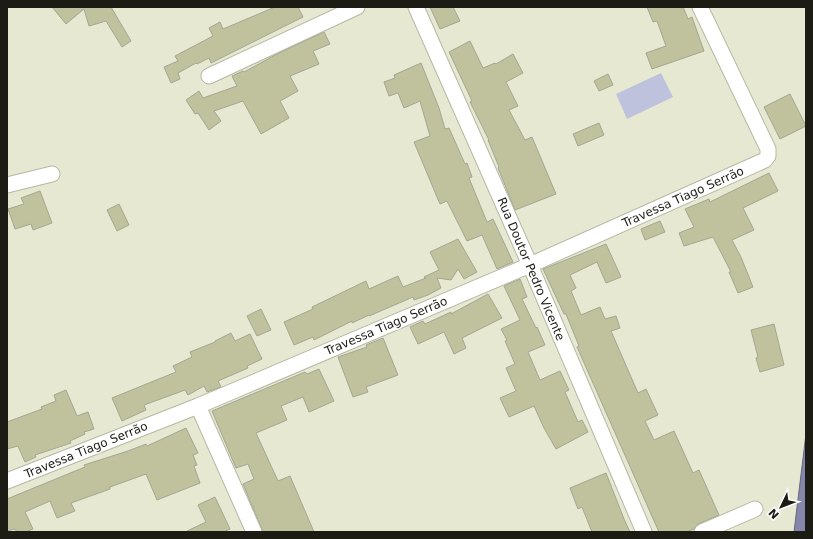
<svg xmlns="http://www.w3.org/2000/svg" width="813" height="539" viewBox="0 0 813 539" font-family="'DejaVu Sans',sans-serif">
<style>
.green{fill:#bfc2dd}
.water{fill:#8487a9;stroke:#65677d}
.building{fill:#c0c29d;stroke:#a5a692}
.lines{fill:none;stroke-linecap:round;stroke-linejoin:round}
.minor-casing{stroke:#b6b8a3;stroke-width:17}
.minor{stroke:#fff;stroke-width:15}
.labels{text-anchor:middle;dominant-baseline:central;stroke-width:3;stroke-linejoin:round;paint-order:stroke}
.street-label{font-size:12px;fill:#1c1c15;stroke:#fff}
</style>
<rect width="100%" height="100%" fill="#e6e8d2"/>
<path class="green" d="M 661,73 L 673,97 L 627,119 L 616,94 Z"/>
<path class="water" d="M 806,434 L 806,532 L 794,532 Z"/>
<g class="building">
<path d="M 52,7 L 111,7 L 131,41 L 122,47 L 106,21 L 89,26 L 84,9 L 66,24 Z"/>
<path d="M 275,7 L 298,7 L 303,17 L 211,63 L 209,58 L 197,64 L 196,63 L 178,73 L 180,79 L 171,83 L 164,67 L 178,61 L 175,56 L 213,36 L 209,28 L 220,22 L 223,29 Z"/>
<path d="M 430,7 L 453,7 L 460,21 L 440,29 Z"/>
<path d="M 647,7 L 683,7 L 688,19 L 692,17 L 704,51 L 652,69 L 646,53 L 666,46 L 657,21 L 653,22 Z"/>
<path d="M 324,32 L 330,44 L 313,51 L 319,64 L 290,76 L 298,91 L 280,101 L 289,118 L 261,134 L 243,101 L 214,111 L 221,121 L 209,130 L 198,113 L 195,114 L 186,100 L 199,91 L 203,98 L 237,86 L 232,76 L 243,71 L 244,72 L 279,53 Z"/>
<path d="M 470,41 L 483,68 L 495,63 L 496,64 L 513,54 L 523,73 L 506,82 L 518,106 L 509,110 L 525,140 L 532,137 L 556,194 L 515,210 L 498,168 L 499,167 L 488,140 L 489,140 L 470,102 L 472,101 L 449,52 Z"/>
<path d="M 421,63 L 439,108 L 445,129 L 449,128 L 465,164 L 467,163 L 472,177 L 469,178 L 487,222 L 493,219 L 513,262 L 497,269 L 482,235 L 467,241 L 447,201 L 440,204 L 437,197 L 414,142 L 430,136 L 420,101 L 404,108 L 398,93 L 389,96 L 384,82 L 395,78 L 394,75 Z"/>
<path d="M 608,74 L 613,85 L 599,91 L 594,81 Z"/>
<path d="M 790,94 L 806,126 L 780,139 L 764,107 Z"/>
<path d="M 599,123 L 604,135 L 578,146 L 573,134 Z"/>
<path d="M 769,173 L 778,191 L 743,208 L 754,230 L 732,240 L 741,257 L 753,287 L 738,293 L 729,272 L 731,272 L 713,237 L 684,246 L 679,233 L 694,227 L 685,209 L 709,199 L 710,202 Z"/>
<path d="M 40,191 L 52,223 L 33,230 L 31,224 L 15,229 L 8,209 L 24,204 L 21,198 Z"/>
<path d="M 119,204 L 129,225 L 117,231 L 107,210 Z"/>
<path d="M 660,221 L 665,232 L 645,240 L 641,229 Z"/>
<path d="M 458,239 L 477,272 L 464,279 L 458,269 L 451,280 L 437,278 L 441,288 L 428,295 L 414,300 L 413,297 L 369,316 L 369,315 L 352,323 L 352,321 L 314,340 L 313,337 L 294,345 L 284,322 L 313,309 L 312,307 L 366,281 L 369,289 L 398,276 L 403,287 L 426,278 L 424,277 L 439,270 L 430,252 Z"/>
<path d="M 606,244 L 621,277 L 606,283 L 597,262 L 570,275 L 576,288 L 571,291 L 581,315 L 600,307 L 605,319 L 616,316 L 620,328 L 611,331 L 638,393 L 646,389 L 658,415 L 645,421 L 654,440 L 674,431 L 693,473 L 699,470 L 719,515 L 698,524 L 694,529 L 686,532 L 659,532 L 577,347 L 579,346 L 566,314 L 564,314 L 543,269 Z"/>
<path d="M 520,279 L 527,297 L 522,299 L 536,328 L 537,327 L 545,345 L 528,352 L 540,380 L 560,371 L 569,390 L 565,392 L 578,422 L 582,420 L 588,432 L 556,449 L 544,428 L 534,406 L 509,417 L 500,398 L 516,391 L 506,368 L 515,364 L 505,341 L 507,340 L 501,329 L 520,320 L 504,286 Z"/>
<path d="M 488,294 L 502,318 L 462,338 L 466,348 L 454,354 L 444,332 L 418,344 L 410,327 L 423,321 L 425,324 L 451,312 L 451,314 Z"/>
<path d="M 261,309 L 271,330 L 257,336 L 247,316 Z"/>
<path d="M 774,324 L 784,365 L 760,372 L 756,358 L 758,357 L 751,330 Z"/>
<path d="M 231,333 L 235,341 L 250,334 L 262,359 L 247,366 L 248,368 L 218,381 L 221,387 L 207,392 L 204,386 L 188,395 L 185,390 L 144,405 L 146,410 L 122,421 L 112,398 L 176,372 L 173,366 L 192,357 L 190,352 L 215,342 L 215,341 Z"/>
<path d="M 383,338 L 398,375 L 366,387 L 368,392 L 353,397 L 338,357 L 367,347 L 366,345 Z"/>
<path d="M 319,369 L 334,401 L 309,412 L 303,397 L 281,406 L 287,420 L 256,433 L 278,481 L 290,476 L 314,532 L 263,532 L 243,484 L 254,479 L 248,464 L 236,468 L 212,411 L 305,372 L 307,374 Z"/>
<path d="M 66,390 L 77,416 L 88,412 L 94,429 L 84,432 L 85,434 L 70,441 L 71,443 L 35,455 L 36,457 L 25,462 L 18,446 L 7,449 L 7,422 L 42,409 L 41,407 L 56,401 L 54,395 Z"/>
<path d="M 186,428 L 198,453 L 193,455 L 197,465 L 194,466 L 200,483 L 157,500 L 146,474 L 110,487 L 110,489 L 71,503 L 75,511 L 57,518 L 50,501 L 25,512 L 33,529 L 26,532 L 17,532 L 15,529 L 7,531 L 7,499 L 85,467 L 84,465 L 128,451 L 146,444 L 147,446 Z"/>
<path d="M 606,473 L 624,519 L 630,532 L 592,532 L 582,507 L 578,509 L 570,488 Z"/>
<path d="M 215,497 L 230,529 L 223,532 L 185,532 L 206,522 L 198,505 Z"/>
</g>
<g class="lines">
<g class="minor-casing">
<g id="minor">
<path d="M 416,7 L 530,265 L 644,532"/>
<path d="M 209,76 L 357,7"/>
<path d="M 7,185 L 52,174"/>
<path d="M 198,406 L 254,532"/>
<path d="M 7,481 L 198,406 L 530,265 L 765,160 L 768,156 L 768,149 L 700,7"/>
<path d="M 702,532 L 755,509"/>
</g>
</g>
<use href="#minor" class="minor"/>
</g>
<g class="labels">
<g class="street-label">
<text transform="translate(683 197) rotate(-24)">Travessa Tiago Serrão</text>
<text transform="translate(531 269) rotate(67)">Rua Doutor Pedro Vicente</text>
<text transform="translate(386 326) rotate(-23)">Travessa Tiago Serrão</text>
<text transform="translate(86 450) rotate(-22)">Travessa Tiago Serrão</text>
</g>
</g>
<rect width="813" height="539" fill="none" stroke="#1c1c15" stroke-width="16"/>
<g transform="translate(781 507) rotate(227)" stroke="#ffffff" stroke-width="3" paint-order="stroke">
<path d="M0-3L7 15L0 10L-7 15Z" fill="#1c1c15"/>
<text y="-6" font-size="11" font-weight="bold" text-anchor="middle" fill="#1c1c15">N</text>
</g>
</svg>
